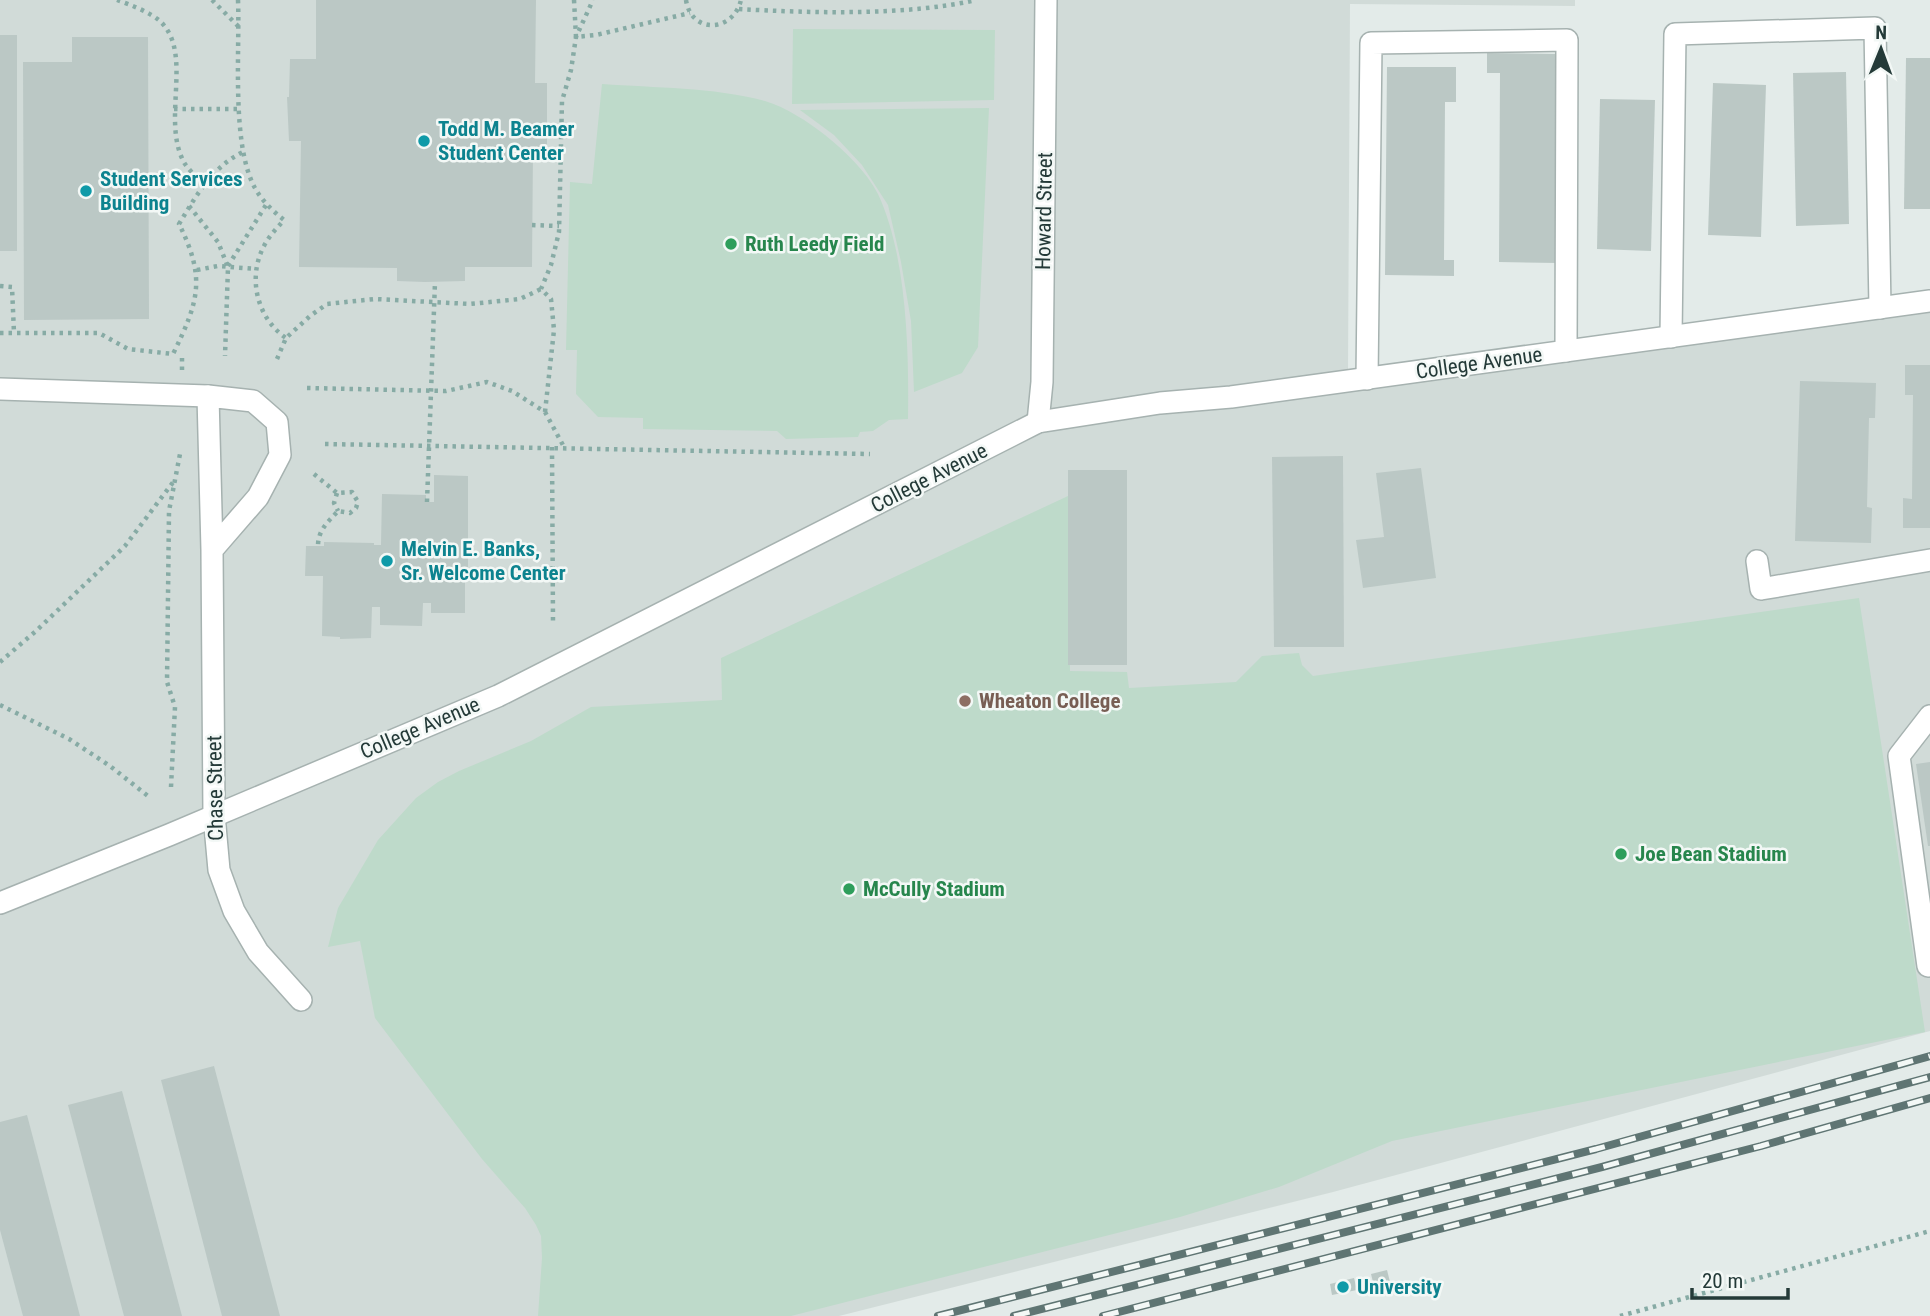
<svg xmlns="http://www.w3.org/2000/svg" width="1930" height="1316" viewBox="0 0 1930 1316" font-family="'Roboto Condensed',sans-serif">
<style>
.built{fill:#d1dbd8}
.green{fill:#bedaca}
.building{fill:#bbc8c5}
.lines{fill:none;stroke-linecap:round;stroke-linejoin:round}
.minor-casing{stroke:#a6b2b0;stroke-width:24}
.path{stroke:#87aba5;stroke-width:4.5;stroke-dasharray:3.5 5;stroke-linecap:butt}
.minor{stroke:#fff;stroke-width:21}
.rail-casing{stroke:#5f7573;stroke-width:8}
.rail{stroke:#f3f8f6;stroke-width:5;stroke-dasharray:16;stroke-linecap:butt}
.culture-dot{fill:#0f9aa8;stroke:#f3f8f6;stroke-width:2.5}
.leisure-dot{fill:#2e9e5b;stroke:#f3f8f6;stroke-width:2.5}
.education-dot{fill:#8d6e63;stroke:#f3f8f6;stroke-width:2.5}
.labels{text-anchor:middle;dominant-baseline:central;stroke-width:5;stroke-linejoin:round;paint-order:stroke}
.culture-label{font-size:21px;font-weight:bold;fill:#0d838f;stroke:#f3f8f6;text-anchor:start}
.street-label{font-size:21px;fill:#243a38;stroke:#f3f8f6}
.leisure-label{font-size:21px;font-weight:bold;fill:#27864d;stroke:#f3f8f6;text-anchor:start}
.education-label{font-size:21px;font-weight:bold;fill:#785e54;stroke:#f3f8f6;text-anchor:start}
</style>
<rect width="100%" height="100%" fill="#e3ebe9"/>
<path class="built" d="M 0,0 L 1575,0 L 1575,6 L 1350,4 L 1348,371 L 1930,291 L 1930,1031 L 1333,1192 L 839,1316 L 0,1316 Z"/>
<g class="green">
<path d="M 793,29 L 995,30 L 994,100 L 792,104 Z"/>
<path d="M 602,84 C 656,88 713,87 765,101 C 786,107 808,122 825,135 C 845,151 866,171 878,194 C 907,256 909,351 908,419 L 889,420 L 873,431 L 860,432 L 858,437 L 786,439 L 777,431 L 643,429 L 643,418 L 598,417 L 576,394 L 577,350 L 566,350 L 570,182 L 592,184 Z"/>
<path d="M 989,108 L 978,347 L 962,373 L 914,392 L 911,321 L 901,262 L 888,205 L 862,165 L 834,135 L 800,110 Z"/>
<path d="M 1068,496 L 1070,671 L 1127,672 L 1129,688 L 1236,682 L 1262,656 L 1299,653 L 1302,665 L 1313,676 L 1859,598 L 1925,1032 L 1392,1141 L 1279,1187 L 1180,1217 L 791,1316 L 538,1316 L 542,1258 L 541,1236 L 536,1225 L 525,1208 L 482,1159 L 375,1018 L 360,941 L 328,947 L 338,908 L 378,840 L 416,798 L 438,782 L 459,771 L 531,741 L 591,707 L 722,700 L 721,658 Z"/>
</g>
<g class="building">
<path d="M 316,0 L 536,0 L 535,83 L 547,83 L 547,149 L 533,149 L 532,267 L 465,267 L 465,281 L 425,282 L 397,281 L 397,268 L 299,267 L 301,141 L 289,141 L 287,97 L 289,97 L 290,59 L 316,59 Z"/>
<rect x="0" y="35" width="17" height="216"/>
<path d="M 72,37 L 148,37 L 149,319 L 24,320 L 23,62 L 72,62 Z"/>
<path d="M 1487,53 L 1559,54 L 1558,263 L 1499,262 L 1500,73 L 1487,73 Z"/>
<path d="M 1906,58 L 1930,58 L 1930,209 L 1904,209 Z"/>
<path d="M 1387,67 L 1456,67 L 1456,102 L 1445,102 L 1444,260 L 1454,260 L 1454,276 L 1385,275 Z"/>
<path d="M 1846,72 L 1849,224 L 1796,226 L 1793,73 Z"/>
<path d="M 1713,83 L 1766,85 L 1761,237 L 1708,235 Z"/>
<path d="M 1600,99 L 1655,100 L 1651,251 L 1597,249 Z"/>
<path d="M 1905,365 L 1930,365 L 1930,528 L 1903,528 L 1903,498 L 1912,499 L 1913,395 L 1905,395 Z"/>
<path d="M 1800,381 L 1876,383 L 1875,418 L 1869,418 L 1867,507 L 1872,508 L 1871,543 L 1795,541 Z"/>
<path d="M 1343,456 L 1344,647 L 1274,647 L 1272,457 Z"/>
<path d="M 1421,468 L 1436,578 L 1363,588 L 1356,540 L 1384,537 L 1376,473 Z"/>
<rect x="1068" y="470" width="59" height="195"/>
<path d="M 434,475 L 468,476 L 468,581 L 465,580 L 465,613 L 431,613 L 431,603 L 423,603 L 422,626 L 380,625 L 380,607 L 372,607 L 371,638 L 340,639 L 340,637 L 322,636 L 323,576 L 305,576 L 306,546 L 324,546 L 324,542 L 374,543 L 374,545 L 381,545 L 382,494 L 426,495 L 426,502 L 434,502 Z"/>
<path d="M 1930,762 L 1930,846 L 1928,846 L 1916,764 Z"/>
<path d="M 214,1066 L 280,1316 L 222,1316 L 161,1080 Z"/>
<path d="M 122,1091 L 182,1316 L 124,1316 L 68,1105 Z"/>
<path d="M 27,1115 L 80,1316 L 23,1316 L 0,1230 L 0,1122 Z"/>
<path d="M 1387,1270 L 1390,1282 L 1374,1286 L 1371,1274 Z"/>
<path d="M 1354,1278 L 1357,1290 L 1332,1295 L 1330,1284 Z"/>
</g>
<g class="lines">
<g class="minor-casing">
<g id="minor">
<path d="M 1671,337 L 1675,34 L 1875,28 L 1880,308"/>
<path d="M 1367,379 L 1371,43 L 1567,40 L 1566,351"/>
<path d="M 0,389 L 208,396"/>
<path d="M 1038,422 L 1042,382 L 1046,0"/>
<path d="M 212,550 L 258,497 L 280,455 L 277,422 L 253,401 L 208,396 L 212,550 L 214,815 L 219,870 L 234,911 L 258,952 L 301,1000"/>
<path d="M 1757,561 L 1761,589 L 1930,560"/>
<path d="M 1930,716 L 1899,756 L 1928,966 L 1930,965"/>
<path d="M 0,903 L 169,835 L 498,696 L 1038,422 L 1160,403 L 1231,397 L 1930,301"/>
</g>
</g>
<g class="path">
<path d="M 117,0 C 131,5 150,12 161,22 C 194,55 160,122 185,164 C 190,171 197,178 203,184"/>
<path d="M 212,0 L 239,27"/>
<path d="M 238,0 C 240,51 231,145 255,188 C 262,201 273,211 284,220 C 277,228 269,236 264,246 C 247,278 257,318 286,338"/>
<path d="M 574,0 L 576,37 L 596,35 L 690,13"/>
<path d="M 686,0 C 691,34 733,33 741,0"/>
<path d="M 739,9 C 811,13 906,16 976,0"/>
<path d="M 174,109 L 240,109"/>
<path d="M 189,206 L 218,242 L 228,267 L 225,356"/>
<path d="M 532,225 L 559,226"/>
<path d="M 228,266 L 266,205"/>
<path d="M 197,270 L 218,266 L 256,269"/>
<path d="M 0,286 L 12,287 L 14,333"/>
<path d="M 0,333 L 99,333 L 128,349 L 173,354 C 199,301 206,278 179,224 C 196,196 212,167 243,152"/>
<path d="M 277,359 L 286,338 L 310,316 L 327,304 L 375,299 L 470,304 L 520,299 L 541,289"/>
<path d="M 182,370 L 182,354"/>
<path d="M 307,388 L 446,391 L 487,382 L 512,391 L 545,412 L 564,447"/>
<path d="M 545,412 L 554,330 L 551,299 L 541,289 L 551,265 L 559,232 L 562,101 L 571,70 L 576,37 L 593,0"/>
<path d="M 325,444 L 870,454"/>
<path d="M 552,447 L 553,622"/>
<path d="M 314,474 L 337,493 L 352,492 L 358,502 L 356,508 L 350,513 L 338,511 C 328,522 318,530 318,546"/>
<path d="M 337,493 L 334,503 L 338,511"/>
<path d="M 427,502 L 435,282"/>
<path d="M 0,662 L 36,631 L 125,546 L 174,481"/>
<path d="M 0,705 L 69,739 L 110,766 L 148,796"/>
<path d="M 171,787 L 175,707 L 167,682 L 169,511 L 180,454"/>
<path d="M 1620,1316 L 1930,1231"/>
</g>
<use href="#minor" class="minor"/>
<g class="rail-casing">
<g id="rail">
<path d="M 938,1316 L 1596,1149 L 1930,1056"/>
<path d="M 1014,1316 L 1602,1167 L 1930,1077"/>
<path d="M 1103,1316 L 1761,1146 L 1930,1098"/>
</g>
</g>
<use href="#rail" class="rail"/>
</g>
<g class="culture-dot">
<circle cx="424" cy="141" r="7"/>
<circle cx="86" cy="191" r="7"/>
<circle cx="387" cy="561" r="7"/>
<circle cx="1343" cy="1287" r="7"/>
</g>
<g class="leisure-dot">
<circle cx="731" cy="244" r="7"/>
<circle cx="1621" cy="854" r="7"/>
<circle cx="849" cy="889" r="7"/>
</g>
<circle class="education-dot" cx="965" cy="701" r="7"/>
<g class="labels">
<g class="culture-label">
<text x="438" y="129">Todd M. Beamer<tspan x="438" dy="24">Student Center</tspan></text>
<text x="100" y="179">Student Services<tspan x="100" dy="24">Building</tspan></text>
<text x="401" y="549">Melvin E. Banks,<tspan x="401" dy="24">Sr. Welcome Center</tspan></text>
<text x="1357" y="1287">University</text>
</g>
<g class="street-label">
<text transform="translate(1044 211) rotate(-89)">Howard Street</text>
<text transform="translate(1479 363) rotate(-8)">College Avenue</text>
<text transform="translate(929 478) rotate(-27)">College Avenue</text>
<text transform="translate(420 728) rotate(-23)">College Avenue</text>
<text transform="translate(215 788) rotate(-91)">Chase Street</text>
</g>
<g class="leisure-label">
<text x="745" y="244">Ruth Leedy Field</text>
<text x="1635" y="854">Joe Bean Stadium</text>
<text x="863" y="889">McCully Stadium</text>
</g>
<g class="education-label">
<text x="979" y="701">Wheaton College</text>
</g>
</g>
<g transform="translate(1881 49) rotate(1)" stroke="#f3f8f6" stroke-width="5" paint-order="stroke">
<path d="M0-5L12 26L0 18L-12 26Z" fill="#243a38"/>
<text y="-10" font-size="19" font-weight="bold" text-anchor="middle" fill="#243a38">N</text>
</g>
<path d="M1692 1288v10h96v-10" fill="none" stroke="#243a38" stroke-width="3.5"/>
<text x="1702" y="1288" font-size="21" fill="#243a38" stroke="#f3f8f6" stroke-width="5" paint-order="stroke">20 m</text>
</svg>
